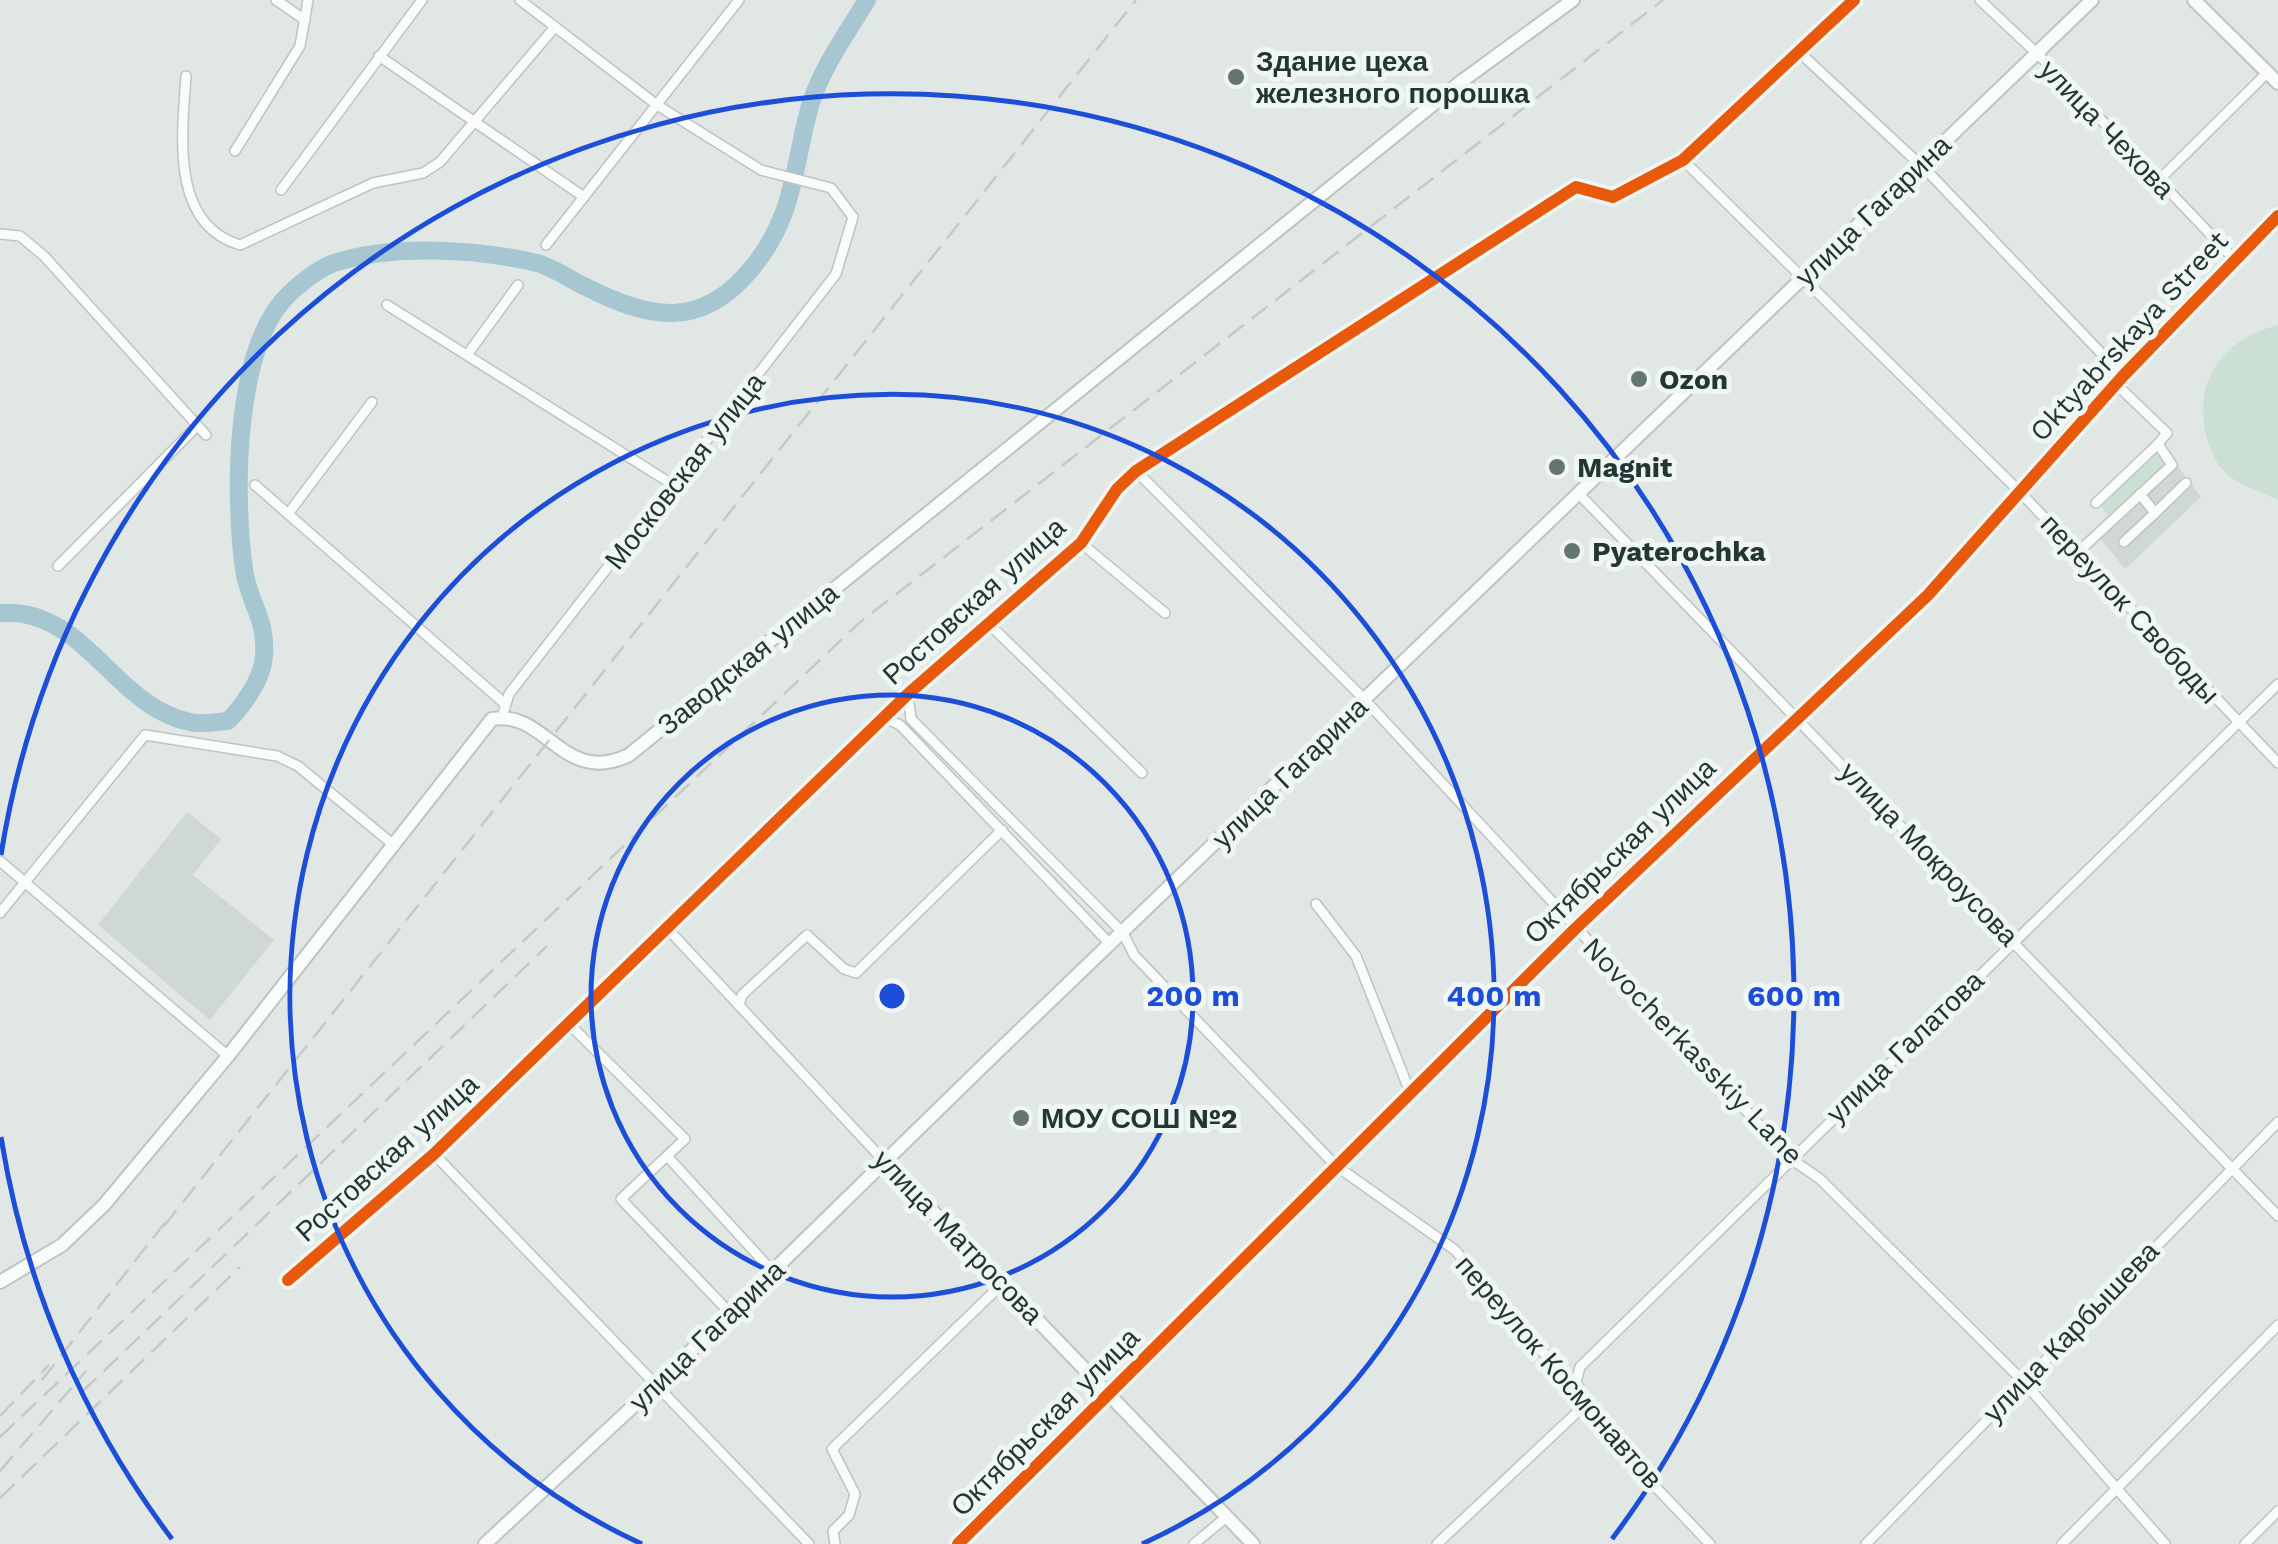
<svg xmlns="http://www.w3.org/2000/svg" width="2278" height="1544" viewBox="0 0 2278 1544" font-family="'Work Sans',sans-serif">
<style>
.built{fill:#cfd8d5}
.green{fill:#ccdfd4}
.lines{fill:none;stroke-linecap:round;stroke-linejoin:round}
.river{stroke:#a6c6d1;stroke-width:18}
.street-casing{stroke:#bec4c2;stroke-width:12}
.secondary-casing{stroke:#bec4c2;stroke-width:16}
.street{stroke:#fafbfb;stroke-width:9}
.secondary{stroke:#fafbfb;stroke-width:12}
.rail{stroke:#c6c9c9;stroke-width:2.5;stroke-dasharray:20 10;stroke-linecap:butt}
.cycleway-casing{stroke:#eff6f3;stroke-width:19}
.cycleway{stroke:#e8590c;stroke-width:12}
.ring{fill:none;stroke:#1d4ed8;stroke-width:5}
.poi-dot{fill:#657572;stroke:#eff6f3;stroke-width:4}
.labels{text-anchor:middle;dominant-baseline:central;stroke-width:10;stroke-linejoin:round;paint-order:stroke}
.poi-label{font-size:28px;font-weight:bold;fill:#223734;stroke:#eff6f3;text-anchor:start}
.street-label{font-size:28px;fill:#223734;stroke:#eff6f3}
.centre{fill:#1d4ed8;stroke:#eff6f3;stroke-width:5}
.ring-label{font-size:30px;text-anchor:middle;font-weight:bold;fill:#1d4ed8;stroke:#eff6f3;stroke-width:10;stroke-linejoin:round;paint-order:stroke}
</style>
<rect width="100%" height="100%" fill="#e1e7e5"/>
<g class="built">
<path d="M 2176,464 L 2201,497 L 2125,569 L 2100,538 Z"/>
<path d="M 187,812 L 221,839 L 193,875 L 274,940 L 210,1020 L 98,925 Z"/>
</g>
<g class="green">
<path d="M 2278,325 L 2278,500 C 2263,493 2242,486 2229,476 C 2216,465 2210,450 2206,435 C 2194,378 2223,340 2278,325 Z"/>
<path d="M 2158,449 L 2169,464 L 2109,516 L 2099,504 Z"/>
</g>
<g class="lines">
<path class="river" d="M 0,613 C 84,606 114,707 190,722 C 201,725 216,722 228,721 C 243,706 263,678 264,656 C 267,617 248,602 244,569 C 234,498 233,346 290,293 C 301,283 320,268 334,263 C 393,244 477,249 537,263 C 553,267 569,279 584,286 C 648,319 701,331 752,268 C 795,216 793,167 810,106 C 821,69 847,33 867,0"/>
<g class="street-casing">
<g id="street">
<path d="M 276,0 L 305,20"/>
<path d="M 1980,0 L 2047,63 L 2233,258"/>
<path d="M 1797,50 L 1930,174 L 2123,376"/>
<path d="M 379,56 L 584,197"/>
<path d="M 186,76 C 182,135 170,224 240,245 L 373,183 L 423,173 L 440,162 L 555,27"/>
<path d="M 235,151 L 300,46 L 308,0"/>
<path d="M 1683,160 L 2019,491 L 2278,763"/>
<path d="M 2157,182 L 2267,73"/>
<path d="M 281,190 L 422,0"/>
<path d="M 0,234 L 20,236 L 44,256 L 206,435"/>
<path d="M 546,245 L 739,0"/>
<path d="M 387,305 L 675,486"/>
<path d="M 467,355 L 518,285"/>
<path d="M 1136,471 L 1365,700 L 1791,1159 L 1820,1179 L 2023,1381 L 2165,1544"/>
<path d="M 255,485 L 504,703"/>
<path d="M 1579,494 L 2278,1216"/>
<path d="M 2096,503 L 2158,444"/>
<path d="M 2155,513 L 2186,483"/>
<path d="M 288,514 L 372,402"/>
<path d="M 2124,542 L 2155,513 L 2140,494"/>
<path d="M 1081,543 L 1165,613"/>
<path d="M 2077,553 L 2172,465 L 2158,444 L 2167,433 L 2116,384"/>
<path d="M 58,566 L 197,426"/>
<path d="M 988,623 L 1142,773"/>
<path d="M 908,694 L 911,719 L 1123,933 L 1134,955 L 1335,1165 L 1455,1250 L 1587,1403 L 1626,1456 L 1710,1544"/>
<path d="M 502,717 L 509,694 L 836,274 L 853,217 L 831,188 L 761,170 L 657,105 L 520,0"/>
<path d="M 883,717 L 900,725 L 1111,945"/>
<path d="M 0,861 L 228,1056"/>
<path d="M 1316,904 L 1356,956 L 1410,1092"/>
<path d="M 0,913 L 145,735 L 277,756 L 298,766 L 395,846"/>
<path d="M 666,927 L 885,1162"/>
<path d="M 739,1005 L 742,995 L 807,935 L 844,969 L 856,973 L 1002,830"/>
<path d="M 568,1023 L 685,1139 L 621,1199 L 730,1313"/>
<path d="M 434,1154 L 809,1544"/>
<path d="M 667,1156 L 773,1272"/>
<path d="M 288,1280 L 434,1154 L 908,694 L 1081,543 L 1117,489 L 1136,471 L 1576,187 L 1613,197 L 1683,160 L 1854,0"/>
<path d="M 835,1544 L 833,1531 L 849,1515 L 855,1494 L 832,1449 L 1002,1284"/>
<path d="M 958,1544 L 1576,928 L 1928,595 L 2123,376 L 2278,216"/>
<path d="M 1194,1544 L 1224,1519"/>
<path d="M 1437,1544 L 1587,1403 L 1576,1382 L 1580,1367 L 2278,684"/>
<path d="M 1866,1544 L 2278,1122"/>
<path d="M 2062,1544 L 2278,1325"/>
<path d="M 2245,1544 L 2278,1511"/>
</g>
</g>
<g class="secondary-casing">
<g id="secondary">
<path d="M 2194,0 L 2278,83"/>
<path d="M 885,1162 L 1253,1544"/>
<path d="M 0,1282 L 62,1245 L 104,1205 L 228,1056 L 492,719 C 546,709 563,787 629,755 L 1462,81 L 1573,0"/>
<path d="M 485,1544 L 655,1386 L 993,1056 L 2092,0"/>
</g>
</g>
<use href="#street" class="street"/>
<use href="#secondary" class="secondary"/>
<g class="rail">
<path d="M 164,1226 L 1136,0"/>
<path d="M 42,1380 L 171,1215"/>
<path d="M 82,1392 L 547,946"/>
<path d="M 0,1416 L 49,1365"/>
<path d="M 0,1437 L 859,623 L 1663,0"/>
<path d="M 0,1471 L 86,1371"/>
<path d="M 0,1498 L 240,1267"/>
</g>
<g class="cycleway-casing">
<g id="cycleway">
<path d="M 288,1280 L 434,1154 L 908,694 L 1081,543 L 1117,489 L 1136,471 L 1576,187 L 1613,197 L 1683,160 L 1854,0"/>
<path d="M 958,1544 L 1576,928 L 1928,595 L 2123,376 L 2278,216"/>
</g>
</g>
<use href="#cycleway" class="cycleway"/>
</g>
<g class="ring">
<circle cx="892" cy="996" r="301"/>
<path d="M642 1544A602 602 0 1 1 1142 1544"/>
<path d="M172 1539A902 902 0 0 1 1 1137M1 855A902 902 0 1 1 1612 1539"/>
</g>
<g class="poi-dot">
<circle cx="1236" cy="77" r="10"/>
<circle cx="1639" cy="379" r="10"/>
<circle cx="1557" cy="467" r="10"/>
<circle cx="1572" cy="551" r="10"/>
<circle cx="1021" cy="1118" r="10"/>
</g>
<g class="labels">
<g class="poi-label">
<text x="1256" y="61">Здание цеха<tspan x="1256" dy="32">железного порошка</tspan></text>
<text x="1659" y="379">Ozon</text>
<text x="1577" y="467">Magnit</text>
<text x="1592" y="551">Pyaterochka</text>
<text x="1041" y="1118">МОУ СОШ №2</text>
</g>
<g class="street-label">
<text transform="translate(2107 129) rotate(46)">улица Чехова</text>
<text transform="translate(1873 211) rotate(-44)">улица Гагарина</text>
<text transform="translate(2129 336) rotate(-47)">Oktyabrskaya Street</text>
<text transform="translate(685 471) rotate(-52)">Московская улица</text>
<text transform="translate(974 601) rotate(-42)">Ростовская улица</text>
<text transform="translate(2130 609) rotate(47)">переулок Свободы</text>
<text transform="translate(748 659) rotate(-39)">Заводская улица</text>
<text transform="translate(1290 773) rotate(-44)">улица Гагарина</text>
<text transform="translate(1620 851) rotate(-44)">Октябрьская улица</text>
<text transform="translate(1929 854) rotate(46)">улица Мокроусова</text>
<text transform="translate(1905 1047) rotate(-44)">улица Галатова</text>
<text transform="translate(1693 1051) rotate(46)">Novocherkasskiy Lane</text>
<text transform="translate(387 1158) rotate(-42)">Ростовская улица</text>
<text transform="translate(958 1237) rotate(46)">улица Матросова</text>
<text transform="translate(2071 1332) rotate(-46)">улица Карбышева</text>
<text transform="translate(707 1336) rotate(-44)">улица Гагарина</text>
<text transform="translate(1559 1372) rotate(49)">переулок Космонавтов</text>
<text transform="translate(1045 1422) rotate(-45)">Октябрьская улица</text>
</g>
</g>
<circle cx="892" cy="996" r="15" class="centre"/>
<g class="ring-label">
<text x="1193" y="1006">200 m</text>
<text x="1494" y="1006">400 m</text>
<text x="1794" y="1006">600 m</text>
</g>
</svg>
